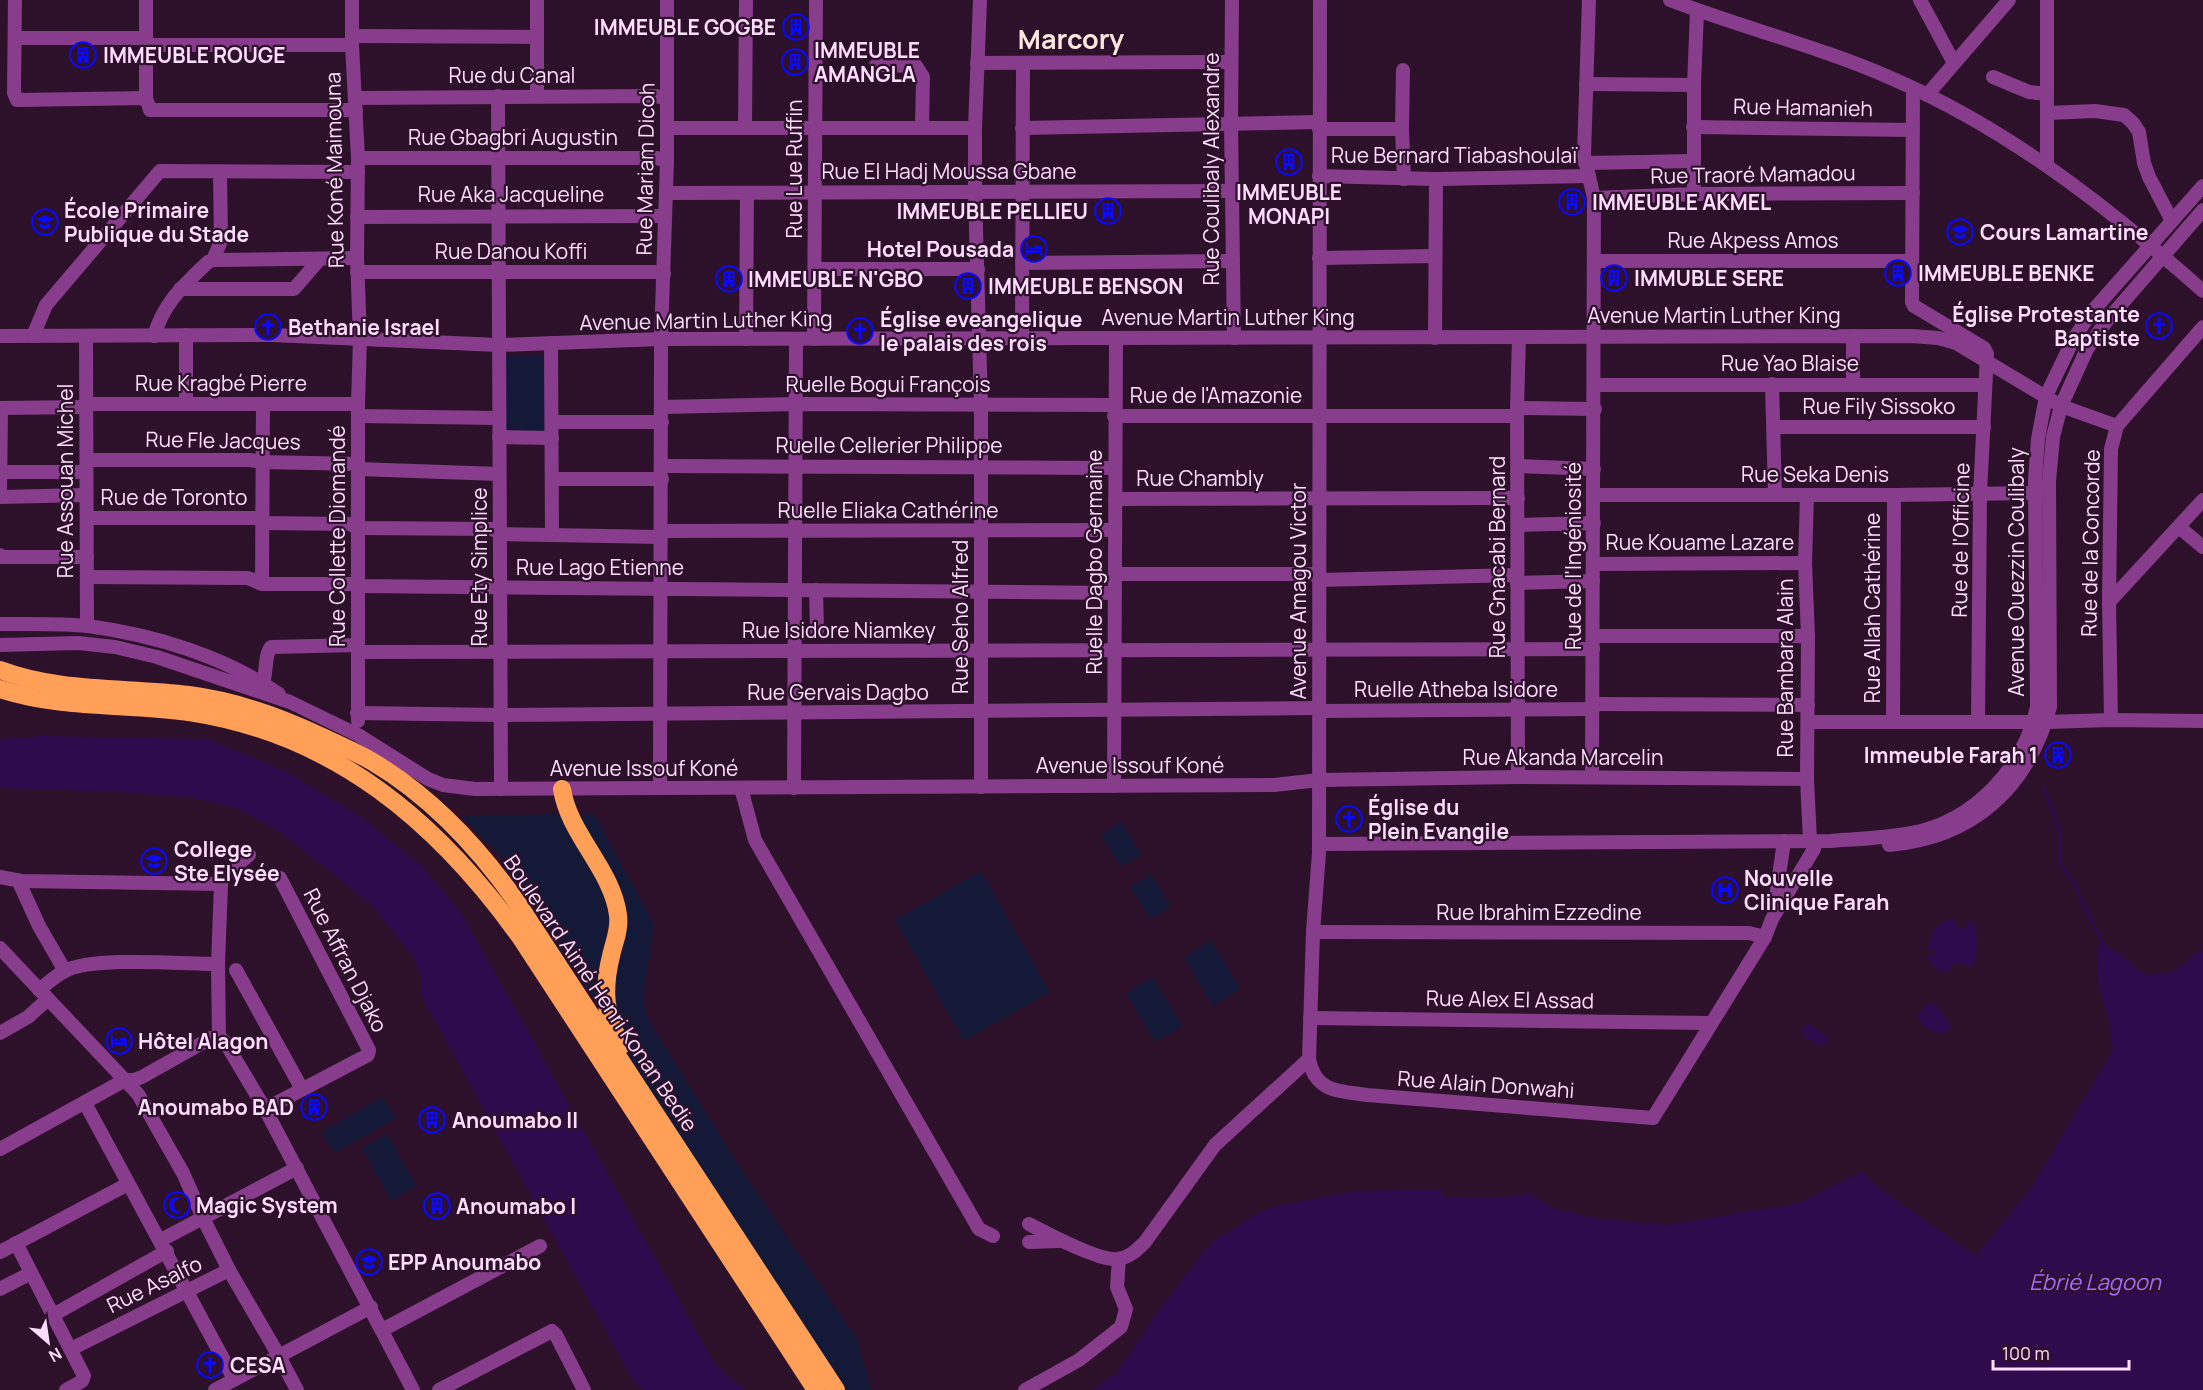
<svg xmlns="http://www.w3.org/2000/svg" width="2203" height="1390" viewBox="0 0 2203 1390" font-family="Manrope,sans-serif">
<style>
.green{fill:#141937}
.water{fill:#2e0b4d}
.lines{fill:none;stroke-linecap:round;stroke-linejoin:round}
.stream{stroke:#2e0b4d;stroke-width:3}
.minor{stroke:#883c8c;stroke-width:14}
.highway{stroke:#ff9f58;stroke-width:18}
.labels{text-anchor:middle;dominant-baseline:central;stroke-width:4.5;stroke-linejoin:round;paint-order:stroke}
.poi-label{font-size:21px;font-weight:bold;fill:#ffddfe;stroke:#2d112b;text-anchor:start}
.street-label{font-size:21px;fill:#ffddfe;stroke:#2d112b}
.water-label{font-size:22px;font-style:italic;fill:#a26bff;stroke:#2d112b}
.district-label{font-size:27px;font-weight:bold;fill:#ffe8df;stroke:#2d112b}
</style>
<rect width="100%" height="100%" fill="#2d112b"/>
<g class="green">
<rect x="504" y="355" width="44" height="78"/>
<path d="M 594,814 L 654,924 L 643,997 L 648,1019 L 741,1169 L 857,1339 L 871,1390 L 847,1390 L 831,1364 L 829,1365 L 674,1130 L 596,1003 L 542,921 L 535,899 L 498,853 L 461,815 Z"/>
<path d="M 1121,822 L 1141,854 L 1121,867 L 1101,834 Z"/>
<path d="M 981,871 L 1050,992 L 964,1041 L 895,920 Z"/>
<path d="M 1151,874 L 1171,907 L 1151,919 L 1130,887 Z"/>
<path d="M 1211,940 L 1240,989 L 1213,1006 L 1184,957 Z"/>
<path d="M 1153,977 L 1182,1026 L 1155,1042 L 1126,993 Z"/>
<path d="M 383,1097 L 395,1119 L 334,1153 L 322,1131 Z"/>
<path d="M 387,1134 L 417,1186 L 391,1200 L 362,1148 Z"/>
</g>
<g class="water">
<path d="M 43,736 L 208,739 L 287,772 L 364,819 L 425,869 L 462,914 L 716,1366 L 745,1390 L 643,1390 L 634,1382 L 422,997 L 422,980 L 414,958 L 372,905 L 280,832 L 239,809 L 195,798 L 120,792 L 0,788 L 0,739 Z"/>
<path d="M 1949,919 L 1954,919 L 1959,928 L 1963,929 L 1970,921 L 1974,923 C 1980,936 1980,955 1972,967 L 1960,963 L 1953,964 L 1950,970 L 1944,973 L 1929,962 L 1928,956 L 1936,954 L 1937,951 L 1928,949 C 1930,936 1935,924 1949,919 Z"/>
<path d="M 2097,943 L 2118,952 L 2133,966 L 2149,975 L 2173,972 L 2200,950 L 2203,951 L 2203,1390 L 1092,1390 L 1118,1372 L 1160,1308 L 1212,1242 L 1258,1213 L 1280,1205 L 1357,1191 L 1440,1189 L 1445,1197 L 1502,1198 L 1529,1193 L 1552,1208 L 1594,1218 L 1667,1225 L 1799,1203 L 1862,1172 L 1882,1190 L 1976,1256 L 2033,1185 L 2113,1050 L 2110,1025 L 2098,983 Z"/>
<path d="M 1933,1003 C 1940,1007 1946,1019 1951,1026 L 1949,1032 C 1936,1036 1921,1028 1918,1015 L 1926,1005 Z"/>
<path d="M 1809,1024 L 1827,1036 L 1827,1040 L 1824,1046 L 1819,1046 L 1801,1034 L 1805,1025 Z"/>
</g>
<g class="lines">
<path class="stream" d="M 2044,786 C 2045,795 2050,800 2052,808 C 2059,828 2062,839 2059,860 L 2075,884 L 2082,902 L 2105,946"/>
<g class="minor">
<path d="M 15,0 L 14,93 L 17,100 L 146,98 L 150,110 L 356,110"/>
<path d="M 146,0 L 146,98"/>
<path d="M 352,0 L 352,45 L 358,158 L 357,258 L 360,338 L 358,404 L 358,721"/>
<path d="M 537,0 L 537,96"/>
<path d="M 980,0 L 975,128 L 975,193 L 981,405 L 981,787"/>
<path d="M 1232,0 L 1231,124 L 1234,338"/>
<path d="M 1320,0 L 1319,853 L 1313,932 L 1309,1059 C 1315,1092 1339,1091 1367,1095 L 1653,1118 L 1765,937 L 1772,919 L 1814,849 L 1814,841"/>
<path d="M 1589,0 L 1584,155 L 1594,198 L 1592,777"/>
<path d="M 1670,0 C 1743,28 1821,47 1893,79 C 2009,129 2109,208 2203,291"/>
<path d="M 1920,0 L 1954,63"/>
<path d="M 2047,0 L 2047,165"/>
<path d="M 353,36 L 536,37"/>
<path d="M 15,38 L 146,38"/>
<path d="M 146,45 L 352,45"/>
<path d="M 977,63 L 1231,62"/>
<path d="M 876,65 L 916,66 L 923,77 L 922,128"/>
<path d="M 1403,70 L 1402,129 L 1404,179"/>
<path d="M 1993,77 L 2029,92 L 2047,94"/>
<path d="M 1586,84 L 1694,85"/>
<path d="M 1913,89 L 1912,302 L 1914,306 L 1984,348 L 1987,354 L 1980,494 L 1978,722"/>
<path d="M 1927,95 L 2009,0"/>
<path d="M 498,96 L 501,789"/>
<path d="M 356,98 L 656,96 L 667,99"/>
<path d="M 2047,113 L 2095,111 L 2124,115 L 2133,123 L 2139,132 L 2144,163 L 2149,177 L 2172,221"/>
<path d="M 1693,127 L 1913,130"/>
<path d="M 667,128 L 975,128"/>
<path d="M 745,128 L 746,0"/>
<path d="M 1022,128 L 1320,122"/>
<path d="M 1319,129 L 1402,129"/>
<path d="M 358,158 L 657,158 L 667,161"/>
<path d="M 1585,163 L 1694,161"/>
<path d="M 1319,176 L 1436,179 L 1589,176"/>
<path d="M 666,193 L 1232,191"/>
<path d="M 1694,194 L 1694,85 L 1697,11"/>
<path d="M 1594,198 L 1694,194 L 1913,193"/>
<path d="M 357,217 L 665,216"/>
<path d="M 1319,258 L 1435,256"/>
<path d="M 213,260 L 221,241 L 220,172"/>
<path d="M 1595,261 L 1911,261"/>
<path d="M 1022,263 L 1233,261"/>
<path d="M 815,269 L 978,269"/>
<path d="M 357,272 L 656,272 L 664,274"/>
<path d="M 180,289 L 294,289 L 319,260"/>
<path d="M 186,335 L 186,403"/>
<path d="M 0,336 L 272,335 L 498,345 L 661,339 L 1912,336 L 1938,338 L 1956,343 L 2061,406 L 2117,426"/>
<path d="M 33,336 L 46,305 L 160,171 L 358,172"/>
<path d="M 86,336 L 87,626"/>
<path d="M 154,336 C 164,302 183,286 208,262 L 213,260 L 357,258"/>
<path d="M 1853,336 L 1853,384"/>
<path d="M 1435,338 L 1436,179"/>
<path d="M 746,339 L 747,193"/>
<path d="M 814,339 L 816,0"/>
<path d="M 1022,339 L 1023,63"/>
<path d="M 551,343 L 552,534"/>
<path d="M 1772,384 L 1775,495"/>
<path d="M 1595,385 L 1985,385"/>
<path d="M 85,404 L 358,404"/>
<path d="M 662,407 L 796,404 L 1114,405"/>
<path d="M 0,408 L 85,407"/>
<path d="M 1517,408 L 1595,409"/>
<path d="M 358,416 L 499,418"/>
<path d="M 1114,416 L 1517,416"/>
<path d="M 552,422 L 662,422"/>
<path d="M 1774,427 L 1984,427"/>
<path d="M 499,437 L 552,438"/>
<path d="M 87,460 L 250,460 L 262,462 L 358,464"/>
<path d="M 662,466 L 1115,468"/>
<path d="M 1518,466 L 1594,469"/>
<path d="M 358,469 L 499,474"/>
<path d="M 1,472 L 86,472"/>
<path d="M 552,479 L 662,479"/>
<path d="M 0,493 L 1,408"/>
<path d="M 1594,495 L 1894,495 L 2035,493"/>
<path d="M 1807,495 L 1805,563 L 1808,636 L 1807,779 L 1810,841"/>
<path d="M 0,497 L 86,495"/>
<path d="M 1115,499 L 1518,498"/>
<path d="M 87,518 L 262,518"/>
<path d="M 262,523 L 350,524 L 359,528 L 493,529 L 500,534 L 661,537"/>
<path d="M 1518,525 L 1594,523"/>
<path d="M 2179,527 L 2203,547"/>
<path d="M 661,531 L 1115,530"/>
<path d="M 0,555 L 0,557 L 87,557"/>
<path d="M 1594,564 L 1805,563"/>
<path d="M 1115,574 L 1319,574"/>
<path d="M 87,577 L 248,578 L 262,584 L 351,584 L 358,586 L 1115,593"/>
<path d="M 1319,580 L 1517,575"/>
<path d="M 1517,583 L 1593,581"/>
<path d="M 262,584 L 263,404"/>
<path d="M 816,590 L 817,630"/>
<path d="M 2109,602 L 2203,500"/>
<path d="M 0,624 C 29,624 60,623 88,626 C 154,635 224,656 279,694"/>
<path d="M 1593,636 L 1808,636"/>
<path d="M 0,645 L 78,643 L 115,647 L 157,657 L 290,702 L 358,735 L 428,779 L 443,785 L 475,789 L 1274,785 L 1319,780 L 1518,777 L 1807,779"/>
<path d="M 358,652 L 1593,649"/>
<path d="M 263,683 C 267,672 264,656 271,647 L 358,645"/>
<path d="M 1593,704 L 1808,705"/>
<path d="M 1319,711 L 1593,709"/>
<path d="M 357,713 L 501,715 L 1319,708"/>
<path d="M 2111,720 L 2109,602 L 2111,449 L 2117,426 L 2203,327"/>
<path d="M 1893,721 L 1894,495"/>
<path d="M 1808,722 L 2033,722"/>
<path d="M 2046,722 L 2111,720 L 2203,721"/>
<path d="M 1518,777 L 1517,408 L 1519,337"/>
<path d="M 1114,786 L 1116,338"/>
<path d="M 660,788 L 661,339 L 667,161 L 667,0"/>
<path d="M 741,788 L 755,840 L 979,1229 L 993,1236"/>
<path d="M 794,788 L 796,339"/>
<path d="M 1319,844 L 1830,841 C 1857,839 1885,838 1912,833 C 1974,821 2024,768 2037,707 L 2035,480 L 2038,439 L 2046,396 L 2073,340 L 2090,314 L 2203,186"/>
<path d="M 1889,845 C 1973,838 2028,788 2050,707 L 2049,481 L 2053,437 L 2061,406 L 2087,349 L 2105,323 L 2203,210"/>
<path d="M 0,877 L 21,881 L 221,884"/>
<path d="M 18,880 L 39,926 L 65,971"/>
<path d="M 1774,911 L 1784,841"/>
<path d="M 1313,932 L 1749,933 L 1765,937"/>
<path d="M 0,948 L 138,1094 L 183,1173 L 203,1218 L 229,1270"/>
<path d="M 236,970 L 302,1089"/>
<path d="M 39,990 C 47,984 56,975 65,971 C 93,956 184,964 218,964"/>
<path d="M 1310,1018 L 1710,1023"/>
<path d="M 0,1033 L 28,1017 L 48,999"/>
<path d="M 219,1037 L 225,1042 L 265,1109 L 413,1390"/>
<path d="M 219,1037 L 218,964 L 221,884 L 223,876 L 249,855"/>
<path d="M 125,1080 L 134,1080 L 142,1077 L 211,1038 L 219,1037"/>
<path d="M 85,1103 L 234,1379"/>
<path d="M 265,1109 L 368,1055 L 369,1050 L 280,878"/>
<path d="M 0,1149 L 125,1080"/>
<path d="M 1029,1224 C 1046,1233 1099,1261 1117,1259 C 1129,1258 1137,1250 1145,1242 L 1215,1145 L 1309,1059"/>
<path d="M 161,1240 L 297,1168"/>
<path d="M 1029,1242 L 1059,1241"/>
<path d="M 16,1243 L 84,1376 L 82,1381 L 66,1390"/>
<path d="M 0,1252 L 128,1184"/>
<path d="M 0,1289 L 31,1273"/>
<path d="M 53,1315 L 167,1251"/>
<path d="M 382,1330 L 540,1246"/>
<path d="M 71,1349 L 229,1270 L 279,1356 L 297,1390"/>
<path d="M 215,1390 L 371,1307"/>
<path d="M 439,1390 L 552,1331 L 556,1335 L 584,1390"/>
<path d="M 1025,1390 L 1079,1360 L 1121,1327 L 1126,1309 L 1117,1287 L 1119,1259"/>
</g>
<g class="highway">
<path d="M 0,670 C 61,693 127,687 189,695 C 235,701 278,716 320,736 C 337,744 356,752 373,762 C 430,796 478,847 516,901 L 836,1390"/>
<path d="M 0,689 C 61,709 126,703 189,712 C 335,734 438,822 521,938 L 816,1390"/>
<path d="M 562,789 C 569,835 612,869 618,915 C 620,930 614,942 611,956 C 603,988 604,1017 622,1045"/>
</g>
</g>
<defs>
<g id="building-ring" transform="scale(1.35)"><circle r="9.5" fill="#2d112b" stroke="#0b09ff" stroke-width="1.5"/><path d="M-4-6H4V6H1V3H-1V6H-4ZM-2.5-4.3h1.7v1.8h-1.7ZM.8-4.3h1.7v1.8H.8ZM-2.5-1h1.7V.8h-1.7ZM.8-1h1.7V.8H.8Z" fill="#0b09ff"/></g>
<g id="school-ring" transform="scale(1.35)"><circle r="9.5" fill="#2d112b" stroke="#0b09ff" stroke-width="1.5"/><path d="M0-5L7-2L0 1L-7-2ZM-4 1L0 2.5L4 1V4Q0 6-4 4Z" fill="#0b09ff"/></g>
<g id="hotel-ring" transform="scale(1.35)"><circle r="9.5" fill="#2d112b" stroke="#0b09ff" stroke-width="1.5"/><path d="M-6-4.5h1.5V1H6V5H4.5V3h-9V5H-6ZM-4 0a1.8 1.8 0 1 1 3.6 0ZM.5 0V-2.5h3Q6-2.5 6 0Z" fill="#0b09ff"/></g>
<g id="church-ring" transform="scale(1.35)"><circle r="9.5" fill="#2d112b" stroke="#0b09ff" stroke-width="1.5"/><path d="M-1.2-6h2.4v3.5h3.3v2.4h-3.3V6h-2.4V-.1h-3.3v-2.4h3.3Z" fill="#0b09ff"/></g>
<g id="hospital-ring" transform="scale(1.35)"><circle r="9.5" fill="#2d112b" stroke="#0b09ff" stroke-width="1.5"/><path d="M-5-5h3v3.5h4V-5h3V5h-3V1.5h-4V5h-3Z" fill="#0b09ff"/></g>
<g id="mosque-ring" transform="scale(1.35)"><circle r="9.5" fill="#2d112b" stroke="#0b09ff" stroke-width="1.5"/><path d="M3.5-4.9A6 6 0 1 0 3.5 4.9A5 5 0 1 1 3.5-4.9Z" fill="#0b09ff"/></g>
</defs>
<g fill-rule="evenodd">
<use href="#building-ring" x="796" y="27"/>
<use href="#building-ring" x="83" y="55"/>
<use href="#building-ring" x="795" y="62"/>
<use href="#building-ring" x="1289" y="162"/>
<use href="#building-ring" x="1572" y="202"/>
<use href="#building-ring" x="1108" y="211"/>
<use href="#school-ring" x="45" y="222"/>
<use href="#school-ring" x="1960" y="232"/>
<use href="#hotel-ring" x="1034" y="249"/>
<use href="#building-ring" x="1898" y="273"/>
<use href="#building-ring" x="1614" y="278"/>
<use href="#building-ring" x="729" y="279"/>
<use href="#building-ring" x="968" y="286"/>
<use href="#church-ring" x="2159" y="326"/>
<use href="#church-ring" x="268" y="327"/>
<use href="#church-ring" x="860" y="331"/>
<use href="#building-ring" x="2058" y="755"/>
<use href="#church-ring" x="1349" y="819"/>
<use href="#school-ring" x="154" y="861"/>
<use href="#hospital-ring" x="1725" y="890"/>
<use href="#hotel-ring" x="119" y="1041"/>
<use href="#building-ring" x="314" y="1107"/>
<use href="#building-ring" x="432" y="1120"/>
<use href="#mosque-ring" x="177" y="1205"/>
<use href="#building-ring" x="437" y="1206"/>
<use href="#school-ring" x="369" y="1262"/>
<use href="#church-ring" x="210" y="1365"/>
</g>
<g class="labels">
<g class="poi-label">
<text x="776" y="27" text-anchor="end">IMMEUBLE GOGBE</text>
<text x="814" y="50">IMMEUBLE<tspan x="814" dy="24">AMANGLA</tspan></text>
<text x="103" y="55">IMMEUBLE ROUGE</text>
<text x="1289" y="192" text-anchor="middle">IMMEUBLE<tspan x="1289" dy="24">MONAPI</tspan></text>
<text x="1592" y="202">IMMEUBLE AKMEL</text>
<text x="64" y="210">École Primaire<tspan x="64" dy="24">Publique du Stade</tspan></text>
<text x="1088" y="211" text-anchor="end">IMMEUBLE PELLIEU</text>
<text x="1980" y="232">Cours Lamartine</text>
<text x="1014" y="249" text-anchor="end">Hotel Pousada</text>
<text x="1918" y="273">IMMEUBLE BENKE</text>
<text x="1634" y="278">IMMUBLE SERE</text>
<text x="748" y="279">IMMEUBLE N'GBO</text>
<text x="988" y="286">IMMEUBLE BENSON</text>
<text x="2140" y="314" text-anchor="end">Église Protestante<tspan x="2140" dy="24">Baptiste</tspan></text>
<text x="880" y="319">Église eveangelique<tspan x="880" dy="24">le palais des rois</tspan></text>
<text x="288" y="327">Bethanie Israel</text>
<text x="2038" y="755" text-anchor="end">Immeuble Farah 1</text>
<text x="1368" y="807">Église du<tspan x="1368" dy="24">Plein Evangile</tspan></text>
<text x="174" y="849">College<tspan x="174" dy="24">Ste Elysée</tspan></text>
<text x="1744" y="878">Nouvelle<tspan x="1744" dy="24">Clinique Farah</tspan></text>
<text x="138" y="1041">Hôtel Alagon</text>
<text x="294" y="1107" text-anchor="end">Anoumabo BAD</text>
<text x="452" y="1120">Anoumabo II</text>
<text x="196" y="1205">Magic System</text>
<text x="456" y="1206">Anoumabo I</text>
<text x="388" y="1262">EPP Anoumabo</text>
<text x="230" y="1365">CESA</text>
</g>
<g class="street-label">
<text x="512" y="75">Rue du Canal</text>
<text transform="translate(1803 107) rotate(1)">Rue Hamanieh</text>
<text x="513" y="137">Rue Gbagbri Augustin</text>
<text x="1454" y="155">Rue Bernard Tiabashoulaï</text>
<text transform="translate(645 169) rotate(-89)">Rue Mariam Dicoh</text>
<text transform="translate(794 169) rotate(-90)">Rue Lue Ruffin</text>
<text transform="translate(1211 169) rotate(-90)">Rue Coulibaly Alexandre</text>
<text transform="translate(334 170) rotate(-91)">Rue Koné Maimouna</text>
<text x="949" y="171">Rue El Hadj Moussa Gbane</text>
<text transform="translate(1753 174) rotate(-1)">Rue Traoré Mamadou</text>
<text x="511" y="194">Rue Aka Jacqueline</text>
<text x="1753" y="240">Rue Akpess Amos</text>
<text x="511" y="251">Rue Danou Koffi</text>
<text x="1714" y="315">Avenue Martin Luther King</text>
<text x="1228" y="317">Avenue Martin Luther King</text>
<text transform="translate(706 320) rotate(-1)">Avenue Martin Luther King</text>
<text x="1790" y="363">Rue Yao Blaise</text>
<text x="221" y="383">Rue Kragbé Pierre</text>
<text x="888" y="384">Ruelle Bogui François</text>
<text x="1216" y="395">Rue de l'Amazonie</text>
<text x="1879" y="406">Rue Fily Sissoko</text>
<text transform="translate(223 440) rotate(1)">Rue Fle Jacques</text>
<text x="889" y="445">Ruelle Cellerier Philippe</text>
<text x="1815" y="474">Rue Seka Denis</text>
<text x="1200" y="478">Rue Chambly</text>
<text transform="translate(65 481) rotate(-90)">Rue Assouan Michel</text>
<text x="174" y="497">Rue de Toronto</text>
<text x="888" y="510">Ruelle Eliaka Cathérine</text>
<text transform="translate(337 536) rotate(-90)">Rue Collette Diomandé</text>
<text transform="translate(1960 540) rotate(-89)">Rue de l'Officine</text>
<text x="1700" y="542">Rue Kouame Lazare</text>
<text transform="translate(2090 543) rotate(-89)">Rue de la Concorde</text>
<text transform="translate(1573 556) rotate(-90)">Rue de l'Ingéniosité</text>
<text transform="translate(1497 557) rotate(-90)">Rue Gnacabi Bernard</text>
<text transform="translate(1094 562) rotate(-90)">Ruelle Dagbo Germaine</text>
<text transform="translate(479 567) rotate(-90)">Rue Ety Simplice</text>
<text x="600" y="567">Rue Lago Etienne</text>
<text transform="translate(2016 572) rotate(-90)">Avenue Ouezzin Coulibaly</text>
<text transform="translate(1298 591) rotate(-90)">Avenue Amagou Victor</text>
<text transform="translate(1872 608) rotate(-90)">Rue Allah Cathérine</text>
<text transform="translate(960 617) rotate(-90)">Rue Seho Alfred</text>
<text x="839" y="630">Rue Isidore Niamkey</text>
<text transform="translate(1785 668) rotate(-90)">Rue Bambara Alain</text>
<text x="1456" y="689">Ruelle Atheba Isidore</text>
<text x="838" y="692">Rue Gervais Dagbo</text>
<text x="1563" y="757">Rue Akanda Marcelin</text>
<text x="1130" y="765">Avenue Issouf Koné</text>
<text x="644" y="768">Avenue Issouf Koné</text>
<text x="1539" y="912">Rue Ibrahim Ezzedine</text>
<text transform="translate(346 960) rotate(63)">Rue Affran Djako</text>
<text transform="translate(601 993) rotate(56)">Boulevard Aimé Henri Konan Bedie</text>
<text transform="translate(1510 999) rotate(1)">Rue Alex El Assad</text>
<text transform="translate(1486 1084) rotate(4)">Rue Alain Donwahi</text>
<text transform="translate(154 1284) rotate(-26)">Rue Asalfo</text>
</g>
<g class="water-label">
<text x="2095" y="1282">Ébrié Lagoon</text>
</g>
<g class="district-label">
<text x="1071" y="38">Marcory</text>
</g>
</g>
<g transform="translate(48 1342) rotate(151)" stroke="#2d112b" stroke-width="4.5" paint-order="stroke">
<path d="M0-4.5L10 22L0 15L-10 22Z" fill="#ffddfe"/>
<text y="-9" font-size="16" font-weight="bold" text-anchor="middle" fill="#ffddfe">N</text>
</g>
<path d="M1993 1360v9h136v-9" fill="none" stroke="#ffddfe" stroke-width="3"/>
<text x="2002" y="1360" font-size="18" fill="#ffddfe" stroke="#2d112b" stroke-width="4.5" paint-order="stroke">100 m</text>
</svg>
